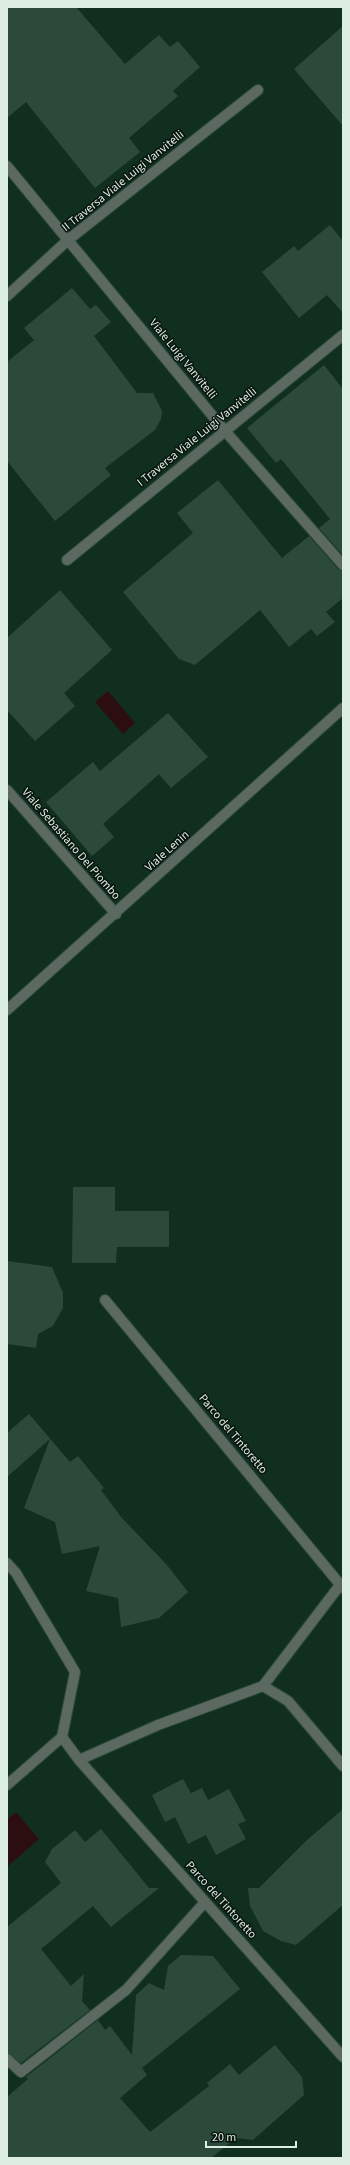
<svg xmlns="http://www.w3.org/2000/svg" width="350" height="2165" viewBox="0 0 350 2165" font-family="'Source Sans 3',sans-serif">
<style>
.water{fill:#2c0d10}
.building{fill:#2c4a39}
.lines{fill:none;stroke-linecap:round;stroke-linejoin:round}
.street-casing{stroke:#2d4a39;stroke-width:12}
.street{stroke:#5b6960;stroke-width:10}
.labels{text-anchor:middle;dominant-baseline:central;stroke-width:3;stroke-linejoin:round;paint-order:stroke}
.street-label{font-size:12px;fill:#dcede2;stroke:#08140d}
</style>
<rect width="100%" height="100%" fill="#112f1e"/>
<g class="water">
<path d="M 108,691 L 135,723 L 123,734 L 95,702 Z"/>
<path d="M 16,1812 L 39,1839 L 7,1867 L 7,1820 Z"/>
</g>
<g class="building">
<path d="M 7,7 L 76,7 L 125,64 L 159,35 L 170,47 L 178,41 L 200,67 L 173,91 L 178,96 L 129,138 L 140,152 L 95,188 L 26,102 L 7,118 Z"/>
<path d="M 343,26 L 343,126 L 294,69 Z"/>
<path d="M 330,225 L 343,241 L 343,313 L 327,295 L 299,318 L 262,272 L 294,246 L 298,251 Z"/>
<path d="M 72,288 L 90,309 L 96,305 L 111,322 L 94,336 L 137,393 L 153,393 L 162,411 L 161,419 L 155,430 L 105,468 L 111,475 L 55,521 L 7,461 L 7,362 L 34,340 L 24,328 Z"/>
<path d="M 324,365 L 343,389 L 343,555 L 319,528 L 330,519 L 281,459 L 276,463 L 247,428 Z"/>
<path d="M 218,480 L 282,558 L 309,536 L 338,569 L 343,571 L 343,598 L 326,612 L 335,622 L 317,636 L 311,629 L 289,647 L 260,610 L 195,665 L 179,659 L 123,592 L 193,533 L 177,513 Z"/>
<path d="M 60,590 L 112,650 L 64,693 L 75,706 L 35,741 L 7,710 L 7,638 Z"/>
<path d="M 168,713 L 208,757 L 171,788 L 159,774 L 103,824 L 114,837 L 92,856 L 46,802 L 93,762 L 100,771 Z"/>
<path d="M 73,1187 L 115,1187 L 115,1211 L 169,1211 L 169,1247 L 117,1247 L 116,1263 L 72,1263 Z"/>
<path d="M 7,1261 L 52,1267 L 63,1293 L 63,1308 L 53,1326 L 38,1334 L 36,1348 L 7,1344 Z"/>
<path d="M 29,1414 L 70,1462 L 78,1456 L 104,1488 L 101,1490 L 121,1517 L 167,1565 L 188,1592 L 159,1618 L 121,1627 L 118,1598 L 86,1591 L 100,1546 L 62,1554 L 55,1522 L 24,1508 L 50,1439 L 7,1477 L 7,1433 Z"/>
<path d="M 183,1779 L 191,1793 L 202,1788 L 208,1800 L 229,1789 L 246,1821 L 238,1824 L 246,1839 L 216,1855 L 206,1835 L 188,1844 L 175,1817 L 165,1822 L 152,1795 Z"/>
<path d="M 343,1809 L 343,1905 L 296,1945 L 281,1941 L 263,1931 L 250,1906 L 248,1888 L 259,1888 L 306,1841 Z"/>
<path d="M 101,1829 L 149,1888 L 159,1888 L 111,1927 L 93,1906 L 41,1949 L 71,1986 L 84,1974 L 82,2001 L 90,2010 L 21,2063 L 7,2053 L 7,1927 L 61,1883 L 45,1862 L 52,1849 L 75,1830 L 85,1842 Z"/>
<path d="M 181,1955 L 213,1956 L 240,1989 L 142,2068 L 147,2075 L 120,2098 L 150,2132 L 209,2086 L 207,2083 L 230,2064 L 239,2075 L 275,2045 L 302,2077 L 304,2095 L 253,2140 L 236,2138 L 211,2158 L 7,2158 L 7,2097 L 28,2079 L 26,2077 L 98,2020 L 105,2030 L 110,2026 L 132,2055 L 136,1995 L 149,1983 L 164,1990 L 168,1966 Z"/>
</g>
<g class="lines">
<g class="street-casing">
<g id="street">
<path d="M 7,166 L 225,431 L 343,565"/>
<path d="M 7,296 L 68,240 L 258,90"/>
<path d="M 67,560 L 343,335"/>
<path d="M 7,790 L 116,914"/>
<path d="M 7,1010 L 343,708"/>
<path d="M 105,1300 L 343,1588"/>
<path d="M 7,1563 L 16,1573 L 75,1672 L 62,1737 L 7,1785"/>
<path d="M 263,1686 L 288,1701 L 343,1766"/>
<path d="M 62,1737 L 79,1760 L 343,2057"/>
<path d="M 79,1760 L 158,1725 L 263,1686 L 340,1585"/>
<path d="M 7,2059 L 21,2072 L 126,1990 L 205,1902"/>
</g>
</g>
<use href="#street" class="street"/>
</g>
<g class="labels">
<g class="street-label">
<text transform="translate(123 181) rotate(-39)">II Traversa Viale Luigi Vanvitelli</text>
<text transform="translate(183 359) rotate(51)">Viale Luigi Vanvitelli</text>
<text transform="translate(197 437) rotate(-39)">I Traversa Viale Luigi Vanvitelli</text>
<text transform="translate(71 844) rotate(49)">Viale Sebastiano Del Piombo</text>
<text transform="translate(167 851) rotate(-42)">Viale Lenin</text>
<text transform="translate(233 1434) rotate(50)">Parco del Tintoretto</text>
<text transform="translate(221 1900) rotate(48)">Parco del Tintoretto</text>
</g>
</g>
<rect width="350" height="2165" fill="none" stroke="#dcede2" stroke-width="16"/>
<path d="M206 2141v6h90v-6" fill="none" stroke="#dcede2" stroke-width="2"/>
<text x="212" y="2141" font-size="12" fill="#dcede2" stroke="#08140d" stroke-width="3" paint-order="stroke">20 m</text>
</svg>
